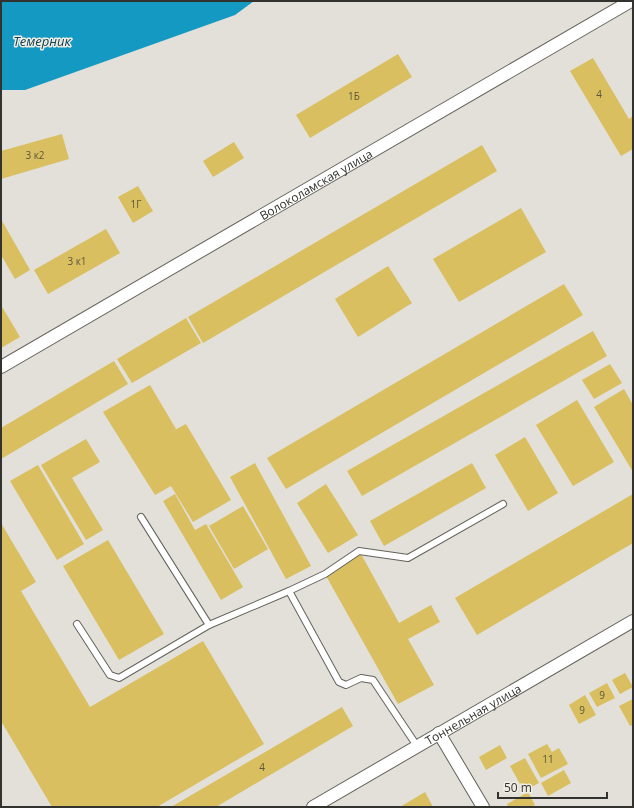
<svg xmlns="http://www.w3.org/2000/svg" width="634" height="808" viewBox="0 0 634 808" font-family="'Open Sans',sans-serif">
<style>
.water{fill:#1499c2}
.building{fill:#d9bf60}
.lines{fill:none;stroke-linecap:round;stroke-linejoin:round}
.lane-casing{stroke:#64625b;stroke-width:8}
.street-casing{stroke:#64625b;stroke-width:14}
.lane{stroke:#fff;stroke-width:6}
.street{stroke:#fff;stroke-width:12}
.labels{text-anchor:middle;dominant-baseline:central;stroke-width:3;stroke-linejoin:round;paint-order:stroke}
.number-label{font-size:10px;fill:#5c553a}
.street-label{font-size:12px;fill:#32322e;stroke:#f0ede5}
.water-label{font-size:13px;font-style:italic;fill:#0d4051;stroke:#f0ede5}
</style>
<rect width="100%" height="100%" fill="#e2e0d8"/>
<path class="water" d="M 1,1 L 254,1 L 235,15 L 25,90 L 1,90 Z"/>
<g class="building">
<path d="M 398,54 L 412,77 L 310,138 L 296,115 Z"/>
<path d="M 593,58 L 629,119 L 633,116 L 633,149 L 621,156 L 570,71 Z"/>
<path d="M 62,134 L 69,159 L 1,179 L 1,151 Z"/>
<path d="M 234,142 L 244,158 L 213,177 L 203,161 Z"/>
<path d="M 482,145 L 497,171 L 203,343 L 188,317 Z"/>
<path d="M 138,186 L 153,211 L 133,223 L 118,197 Z"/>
<path d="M 521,208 L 546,252 L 459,302 L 433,259 Z"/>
<path d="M 1,219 L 30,270 L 15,279 L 1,255 Z"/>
<path d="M 106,229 L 120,253 L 48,294 L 34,270 Z"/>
<path d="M 388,266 L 412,303 L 358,337 L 335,299 Z"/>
<path d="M 564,284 L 583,315 L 286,489 L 267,458 Z"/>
<path d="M 1,305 L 20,337 L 1,348 Z"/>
<path d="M 186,318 L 201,343 L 132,383 L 117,359 Z"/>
<path d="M 593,331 L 607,356 L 362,496 L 347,471 Z"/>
<path d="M 114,361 L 128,384 L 1,459 L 1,428 Z"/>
<path d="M 610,364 L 622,383 L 594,399 L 582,380 Z"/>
<path d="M 150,385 L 176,429 L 169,433 L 186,424 L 231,500 L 193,522 L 171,486 L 155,495 L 103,412 Z"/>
<path d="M 624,389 L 633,405 L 633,472 L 594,407 Z"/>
<path d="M 577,400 L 614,462 L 573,486 L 536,425 Z"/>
<path d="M 525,437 L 558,493 L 528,511 L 495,455 Z"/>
<path d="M 86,439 L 100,462 L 72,478 L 103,530 L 86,540 L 41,465 Z"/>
<path d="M 255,463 L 311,566 L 286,579 L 230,477 Z"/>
<path d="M 472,463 L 486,488 L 384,546 L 370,521 Z"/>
<path d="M 38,465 L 84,544 L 57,560 L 10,481 Z"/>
<path d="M 326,484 L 358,535 L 328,553 L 297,503 Z"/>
<path d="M 175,494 L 195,530 L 206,524 L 243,587 L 221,600 L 163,501 Z"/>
<path d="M 633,494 L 633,543 L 477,635 L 455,598 Z"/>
<path d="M 243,506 L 268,549 L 234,569 L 209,526 Z"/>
<path d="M 1,523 L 36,582 L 21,591 L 90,707 L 203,641 L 264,744 L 157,807 L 52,807 L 1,721 Z"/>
<path d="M 108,540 L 164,634 L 119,660 L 63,566 Z"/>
<path d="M 361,554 L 399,623 L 431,605 L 440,622 L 408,639 L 434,685 L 398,704 L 325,574 Z"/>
<path d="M 625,673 L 633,687 L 620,694 L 612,680 Z"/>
<path d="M 607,683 L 615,698 L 597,707 L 589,693 Z"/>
<path d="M 585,695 L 596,715 L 579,724 L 569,705 Z"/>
<path d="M 633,699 L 633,725 L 630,726 L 619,706 Z"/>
<path d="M 342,707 L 353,726 L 216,807 L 171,807 Z"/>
<path d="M 547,744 L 552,752 L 559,748 L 568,764 L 541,778 L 528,754 Z"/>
<path d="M 500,745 L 507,758 L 486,770 L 479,757 Z"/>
<path d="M 525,758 L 539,783 L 524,791 L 510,766 Z"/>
<path d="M 564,770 L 571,783 L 548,796 L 541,783 Z"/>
<path d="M 425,792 L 433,807 L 400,807 Z"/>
<path d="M 528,792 L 535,805 L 531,807 L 508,807 L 507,804 Z"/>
</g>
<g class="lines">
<g class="lane-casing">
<g id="lane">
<path d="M 141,517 L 209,625"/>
<path d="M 77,624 L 110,675 L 119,678 L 209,625 L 289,591"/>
<path d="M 417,746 L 373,680 L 361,678 L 346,685 L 339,682 L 289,591 L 325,574 L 359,551 L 408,558 L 503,504"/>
</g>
</g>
<g class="street-casing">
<g id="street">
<path id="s1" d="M 1,367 L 631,1"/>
<path d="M 439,733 L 483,807"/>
<path id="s2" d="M 313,807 L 633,621"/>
</g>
</g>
<use href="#lane" class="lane"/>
<use href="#street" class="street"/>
</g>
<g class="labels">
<g class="number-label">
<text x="599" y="94">4</text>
<text x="354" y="96">1Б</text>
<text x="35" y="155">3 к2</text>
<text x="136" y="204">1Г</text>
<text x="77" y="261">3 к1</text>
<text x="602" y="695">9</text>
<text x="582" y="710">9</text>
<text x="548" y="759">11</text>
<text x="262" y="767">4</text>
</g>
<g class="street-label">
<text stroke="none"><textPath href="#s1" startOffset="364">Волоколамская улица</textPath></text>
<text stroke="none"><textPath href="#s2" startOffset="185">Тоннельная улица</textPath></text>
</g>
<g class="water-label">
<text x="42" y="41">Темерник</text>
</g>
</g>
<rect width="634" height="808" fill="none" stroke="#32322e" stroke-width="4"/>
<path d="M498 792v6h109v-6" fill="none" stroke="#32322e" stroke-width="2"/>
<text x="504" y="792" font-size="12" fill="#32322e" stroke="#f0ede5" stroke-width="3" paint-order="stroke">50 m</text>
</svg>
